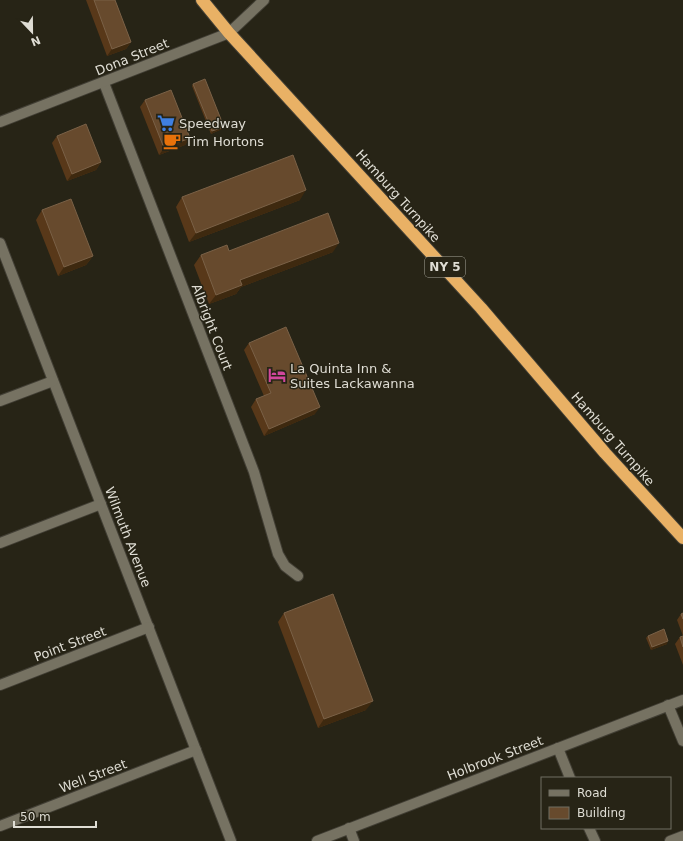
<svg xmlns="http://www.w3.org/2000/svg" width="683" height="841" viewBox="0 0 683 841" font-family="'DejaVu Sans',sans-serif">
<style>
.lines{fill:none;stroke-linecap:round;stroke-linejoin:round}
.street-casing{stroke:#423f35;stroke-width:12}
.highway-casing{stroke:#423f35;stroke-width:14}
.street{stroke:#767262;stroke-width:10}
.highway{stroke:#e9b165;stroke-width:12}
.wall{fill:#583819}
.shaded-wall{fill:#3e290f}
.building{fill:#674a2d;stroke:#7a6147}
.labels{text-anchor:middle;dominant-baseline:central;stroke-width:3;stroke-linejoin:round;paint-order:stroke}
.shield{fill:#272416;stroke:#a8a69b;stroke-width:1}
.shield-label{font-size:12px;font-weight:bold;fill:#dfddd4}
.street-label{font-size:13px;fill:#dfddd4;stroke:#272416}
.poi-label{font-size:13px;fill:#dfddd4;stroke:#272416;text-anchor:start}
</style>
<rect width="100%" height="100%" fill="#272416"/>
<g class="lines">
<g class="street-casing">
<g id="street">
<path d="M 104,83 L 254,472 L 278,554 L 285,566 L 298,576"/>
<path d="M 0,122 L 229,33 L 264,0"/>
<path d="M 0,243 L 231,841"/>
<path d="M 0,401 L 53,381"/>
<path d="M 0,543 L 101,504"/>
<path d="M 0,685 L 149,627"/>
<path d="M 668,705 L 683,741"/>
<path d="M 558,748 L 570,778"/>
<path d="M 0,826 L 196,750"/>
<path d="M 349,828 L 354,841"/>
<path d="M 589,828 L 595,841"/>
<path d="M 317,841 L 683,700"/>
<path d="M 670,841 L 683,836"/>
</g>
</g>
<g class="highway-casing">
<path id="highway" d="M 202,0 L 229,33 L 481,308 L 605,453 L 683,538"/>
</g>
<use href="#street" class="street"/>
<use href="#highway" class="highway"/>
</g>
<g class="wall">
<path d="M 86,0 L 115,0 L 131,42 L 126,49 L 107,56 Z"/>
<path d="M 193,84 L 224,127 L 222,129 L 211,134 L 192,86 Z"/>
<path d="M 145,100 L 190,138 L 185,145 L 159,155 L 140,107 Z"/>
<path d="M 57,136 L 101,162 L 96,170 L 67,181 L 52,143 Z"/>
<path d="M 182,197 L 300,200 L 189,242 L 176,207 Z"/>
<path d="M 42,210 L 93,256 L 86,265 L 58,276 L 36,220 Z"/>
<path d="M 229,251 L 333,252 L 241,287 L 236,294 L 209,304 L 194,265 L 201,255 Z"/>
<path d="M 249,343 L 315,414 L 264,436 L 251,407 L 256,399 L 264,396 L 244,350 Z"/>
<path d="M 284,613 L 366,710 L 318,728 L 278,622 Z"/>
<path d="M 683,613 L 683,665 L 675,644 L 680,637 L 683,636 L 677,620 L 681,614 Z"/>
<path d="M 648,636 L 667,644 L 651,650 L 646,638 Z"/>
</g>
<g class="shaded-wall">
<path d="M 131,42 L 126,49 L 107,56 L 112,49 Z"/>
<path d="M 224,127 L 222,129 L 211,134 L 212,131 Z"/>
<path d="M 190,138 L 185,145 L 159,155 L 164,148 Z"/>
<path d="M 101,162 L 96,170 L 67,181 L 72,174 Z"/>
<path d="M 306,190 L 300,200 L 189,242 L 196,233 Z"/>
<path d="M 339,243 L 333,252 L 241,287 L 236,294 L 209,304 L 216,295 L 240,280 Z"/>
<path d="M 93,256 L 86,265 L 58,276 L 64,267 Z"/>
<path d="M 320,407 L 315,414 L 264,436 L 269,429 Z"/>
<path d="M 668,641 L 667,644 L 651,650 L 652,647 Z"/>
<path d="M 373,701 L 366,710 L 318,728 L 324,719 Z"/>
</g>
<g class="building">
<path d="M 94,0 L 115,0 L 131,42 L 112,49 Z"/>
<path d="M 205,79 L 224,127 L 212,131 L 193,84 Z"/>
<path d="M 171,90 L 190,138 L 164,148 L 145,100 Z"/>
<path d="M 86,124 L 101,162 L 72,174 L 57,136 Z"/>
<path d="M 293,155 L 306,190 L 196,233 L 182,197 Z"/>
<path d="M 71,199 L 93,256 L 64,267 L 42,210 Z"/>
<path d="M 328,213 L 339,243 L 240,280 L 242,285 L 216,295 L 201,255 L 227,245 L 229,251 Z"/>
<path d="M 286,327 L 320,407 L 269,429 L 256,399 L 271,393 L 249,343 Z"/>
<path d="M 333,594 L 373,701 L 324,719 L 284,613 Z"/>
<path d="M 683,613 L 683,619 L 681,614 Z"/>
<path d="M 664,629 L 668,641 L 652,647 L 648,636 Z"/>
<path d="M 683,636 L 683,647 L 680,637 Z"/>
</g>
<defs>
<g id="supermarket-bare" transform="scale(1.38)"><path d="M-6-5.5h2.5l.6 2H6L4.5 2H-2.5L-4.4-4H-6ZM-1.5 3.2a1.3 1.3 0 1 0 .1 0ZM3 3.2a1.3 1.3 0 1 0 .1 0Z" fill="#3f7fe0" stroke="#272416" stroke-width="2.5" paint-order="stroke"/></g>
<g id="cafe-bare" transform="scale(1.38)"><path d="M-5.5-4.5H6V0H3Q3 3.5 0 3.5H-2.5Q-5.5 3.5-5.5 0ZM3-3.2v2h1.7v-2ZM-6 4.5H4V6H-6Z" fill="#e8710a" stroke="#272416" stroke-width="2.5" paint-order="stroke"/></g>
<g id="hotel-bare" transform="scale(1.38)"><path d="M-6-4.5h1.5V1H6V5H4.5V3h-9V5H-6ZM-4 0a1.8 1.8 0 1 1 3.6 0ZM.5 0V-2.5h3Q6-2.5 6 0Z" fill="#d1479c" stroke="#272416" stroke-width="2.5" paint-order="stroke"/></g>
</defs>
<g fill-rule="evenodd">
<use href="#supermarket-bare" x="166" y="123"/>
<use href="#cafe-bare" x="172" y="141"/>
<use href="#hotel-bare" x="277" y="375"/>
</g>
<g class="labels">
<rect class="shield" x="425" y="257" width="40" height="20" rx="3"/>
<g class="shield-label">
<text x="445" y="267">NY 5</text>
</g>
<g class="street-label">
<text transform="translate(132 57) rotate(-22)">Dona Street</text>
<text transform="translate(398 196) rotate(48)">Hamburg Turnpike</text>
<text transform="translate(212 327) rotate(69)">Albright Court</text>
<text transform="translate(613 439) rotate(49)">Hamburg Turnpike</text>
<text transform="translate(128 537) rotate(69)">Wilmuth Avenue</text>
<text transform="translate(70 644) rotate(-21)">Point Street</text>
<text transform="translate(495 758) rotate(-21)">Holbrook Street</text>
<text transform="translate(93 776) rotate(-21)">Well Street</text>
</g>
<g class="poi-label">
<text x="179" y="123">Speedway</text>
<text x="185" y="141">Tim Hortons</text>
<text x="290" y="368">La Quinta Inn &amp;<tspan x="290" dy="15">Suites Lackawanna</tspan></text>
</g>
</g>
<rect x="541" y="777" width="130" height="52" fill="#272416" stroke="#716e62"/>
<rect x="549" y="790" width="20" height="6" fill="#767262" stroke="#716e62"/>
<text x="577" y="797" font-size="12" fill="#dfddd4">Road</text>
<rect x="549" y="807" width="20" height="12" fill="#674a2d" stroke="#716e62"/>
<text x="577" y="817" font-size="12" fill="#dfddd4">Building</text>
<g transform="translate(32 32) rotate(158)" stroke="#272416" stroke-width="3" paint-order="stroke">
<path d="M0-3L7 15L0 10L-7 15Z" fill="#dfddd4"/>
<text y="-6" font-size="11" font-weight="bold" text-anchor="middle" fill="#dfddd4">N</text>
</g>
<path d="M14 821v6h82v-6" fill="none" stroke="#dfddd4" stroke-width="2"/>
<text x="20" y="821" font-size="12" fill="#dfddd4" stroke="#272416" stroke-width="3" paint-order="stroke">50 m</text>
</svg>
